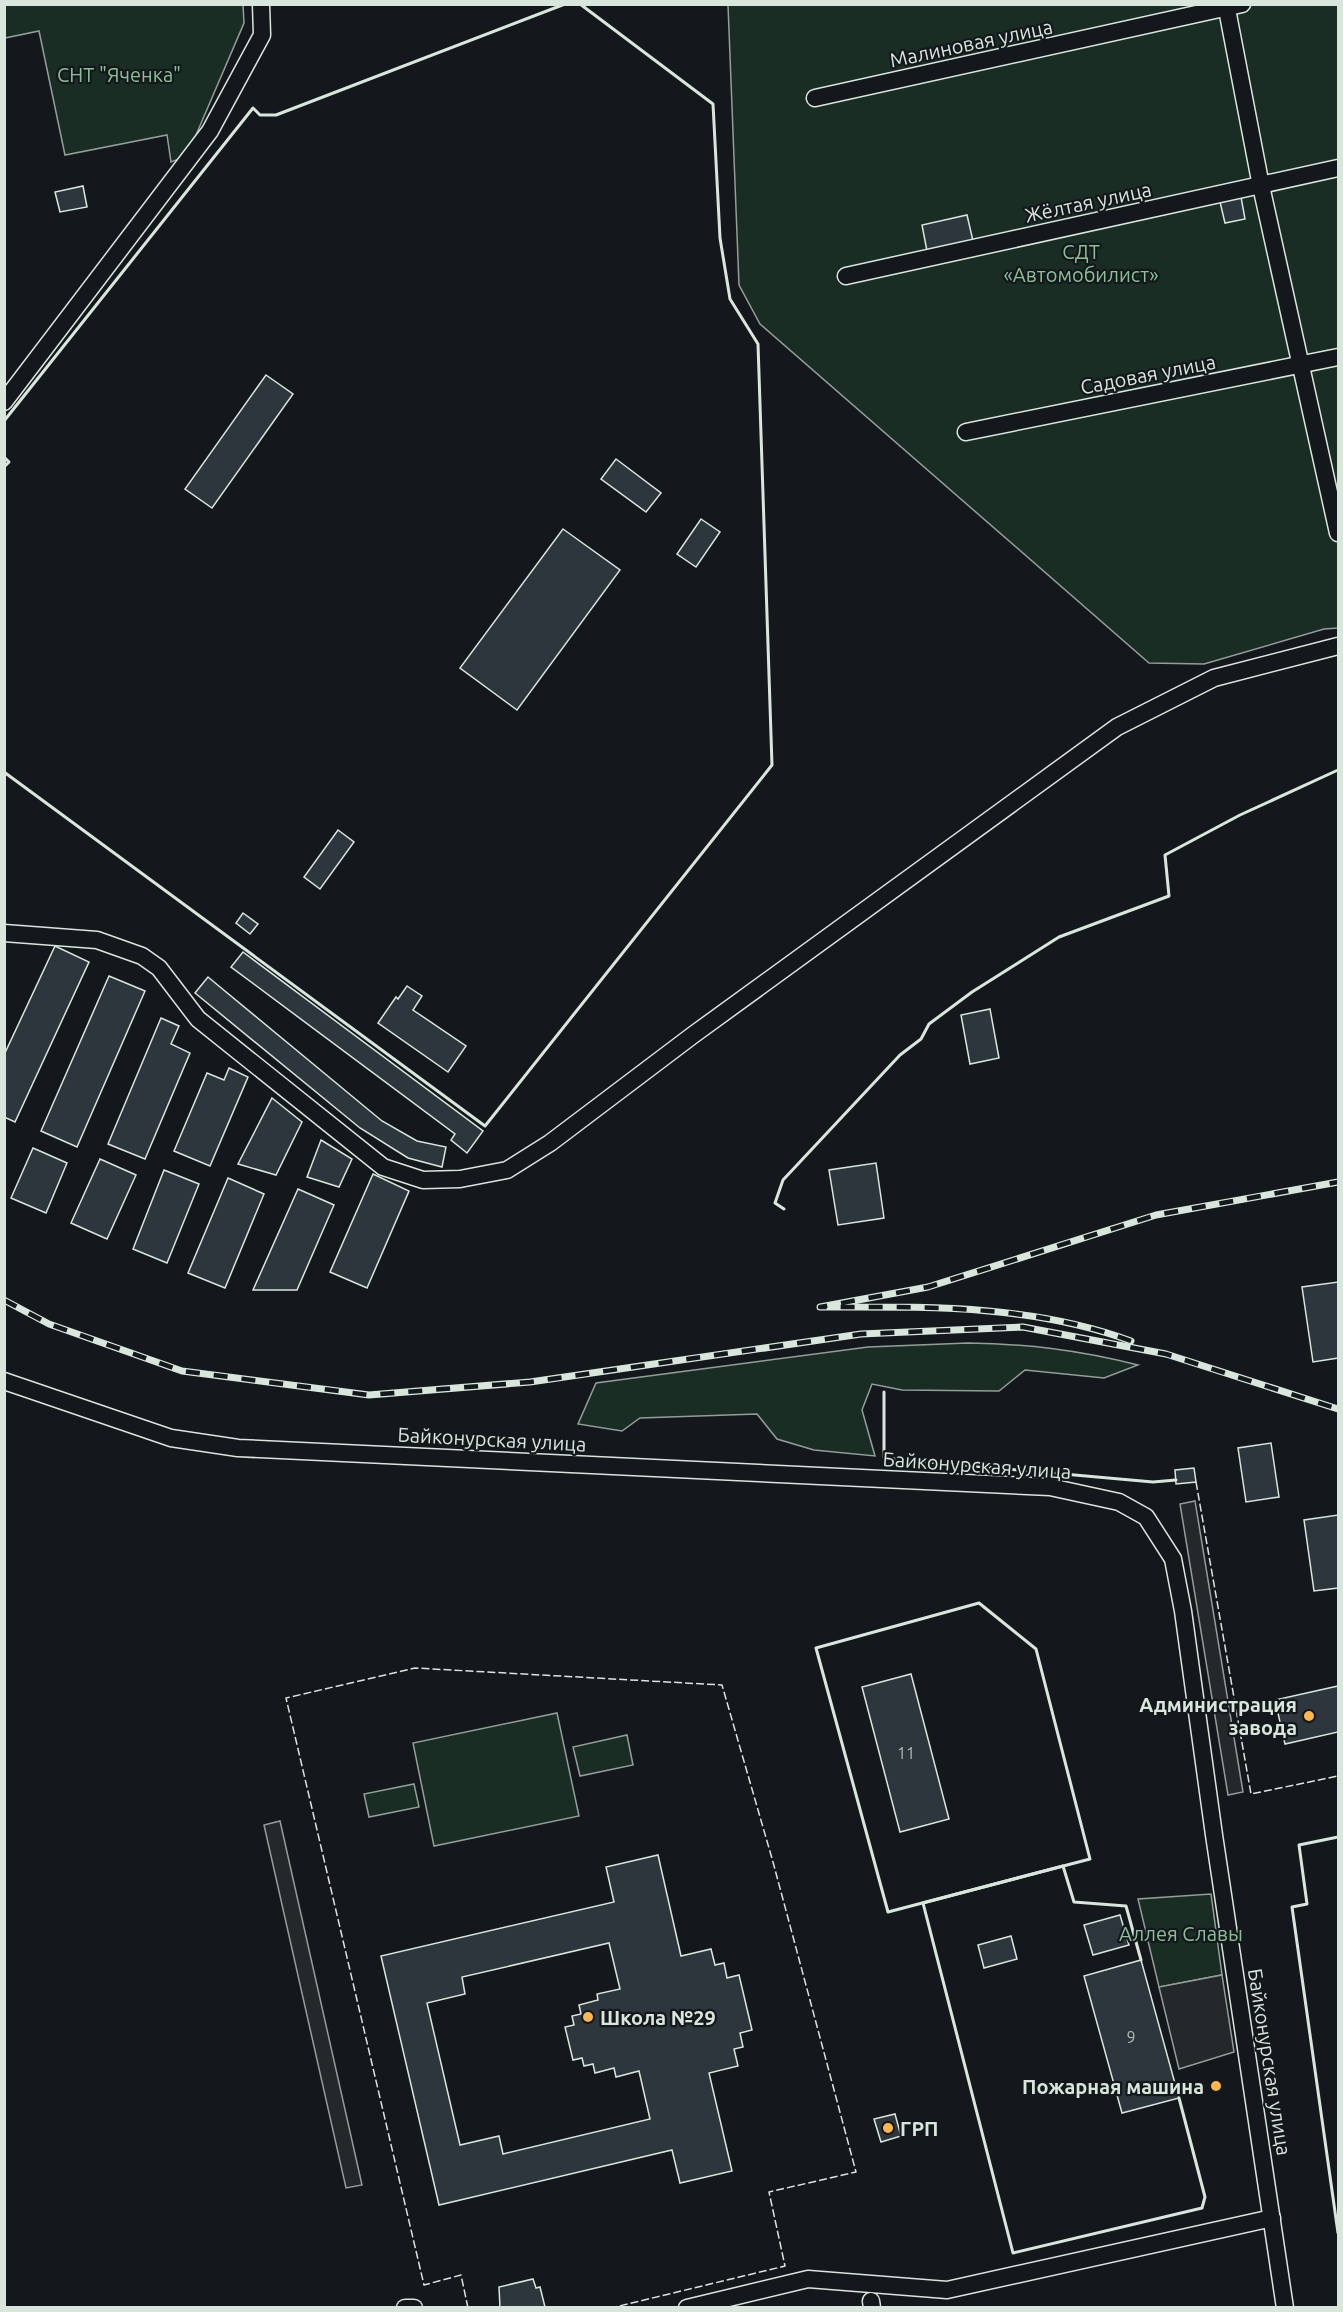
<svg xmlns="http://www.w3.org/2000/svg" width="1343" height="2312" viewBox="0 0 1343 2312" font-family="Ubuntu,sans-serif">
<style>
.green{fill:#1a2d24;stroke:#939e99;stroke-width:1.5}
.parking{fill:#24282b;stroke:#939e99;stroke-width:1.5}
.building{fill:#2c363c;stroke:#d8e6dc;stroke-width:1.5;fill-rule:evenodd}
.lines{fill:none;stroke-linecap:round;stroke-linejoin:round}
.street-casing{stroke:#d8e6dc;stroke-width:19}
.street{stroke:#14181c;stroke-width:16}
.rail-casing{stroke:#d8e6dc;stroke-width:7}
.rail{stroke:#14181c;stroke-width:4.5;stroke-dasharray:14;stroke-linecap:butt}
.fence{stroke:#d8e6dc;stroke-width:1.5;stroke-dasharray:8 3;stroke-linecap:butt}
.wall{stroke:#d8e6dc;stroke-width:3}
.poi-dot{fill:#ffb74d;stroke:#14181c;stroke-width:2}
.labels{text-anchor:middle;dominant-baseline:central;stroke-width:4.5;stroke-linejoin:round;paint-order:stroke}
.number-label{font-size:16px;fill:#adbab4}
.street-label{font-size:20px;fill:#d8e6dc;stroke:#14181c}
.park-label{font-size:20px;fill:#8ac095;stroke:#14181c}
.poi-label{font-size:20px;font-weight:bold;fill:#d8e6dc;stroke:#14181c;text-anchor:end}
</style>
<rect width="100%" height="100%" fill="#14181c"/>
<g class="green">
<path d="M 5,5 L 243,5 L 244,23 L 187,156 L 171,162 L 167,135 L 65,155 L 39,31 L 5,38 Z"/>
<path d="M 728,5 L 1338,5 L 1338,628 L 1324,629 L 1204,664 L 1149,663 L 760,324 L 739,285 Z"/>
<path d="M 968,1343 C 1028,1344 1079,1350 1138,1365 L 1104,1378 L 1025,1370 L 999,1391 L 902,1390 L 872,1384 L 862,1410 L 875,1456 L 814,1450 L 777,1439 L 757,1414 L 640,1418 L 622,1431 L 578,1424 L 596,1383 L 868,1347 Z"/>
<path d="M 557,1713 L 579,1816 L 434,1846 L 413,1743 Z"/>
<path d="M 627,1735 L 633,1765 L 580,1776 L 573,1747 Z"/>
<path d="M 414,1784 L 419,1807 L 369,1817 L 364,1794 Z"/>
<path d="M 1211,1894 L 1222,1975 L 1159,1987 L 1138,1899 Z"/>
</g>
<g class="parking">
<path d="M 1195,1501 L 1243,1792 L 1228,1795 L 1180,1504 Z"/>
<path d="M 280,1821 L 362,2185 L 346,2188 L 264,1825 Z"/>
<path d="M 1222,1975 L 1234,2052 L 1179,2069 L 1159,1987 Z"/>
</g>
<g class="building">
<path d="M 83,186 L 87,207 L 60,212 L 55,192 Z"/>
<path d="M 1241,197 L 1245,219 L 1225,223 L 1220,202 Z"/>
<path d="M 967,215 L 973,241 L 927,251 L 922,225 Z"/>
<path d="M 266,375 L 293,394 L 212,508 L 185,489 Z"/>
<path d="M 616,459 L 661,493 L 646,512 L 601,479 Z"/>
<path d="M 701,519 L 720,532 L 696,567 L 677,554 Z"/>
<path d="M 563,529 L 620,570 L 517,710 L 460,668 Z"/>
<path d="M 338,830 L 354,842 L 320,889 L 304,877 Z"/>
<path d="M 243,913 L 258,924 L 250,934 L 236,923 Z"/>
<path d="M 55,946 L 89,962 L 15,1122 L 4,1117 L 4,1055 Z"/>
<path d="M 243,952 L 483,1131 L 467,1153 L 451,1140 L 455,1134 L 231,967 Z"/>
<path d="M 109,976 L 145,991 L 77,1147 L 41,1131 Z"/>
<path d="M 208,977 L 382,1121 L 417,1141 L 446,1147 L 442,1167 L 408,1158 L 360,1128 L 195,993 Z"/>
<path d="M 407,986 L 422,996 L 413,1010 L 466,1046 L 448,1072 L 378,1023 L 396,997 L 398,999 Z"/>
<path d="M 990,1009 L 999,1058 L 970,1064 L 961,1015 Z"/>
<path d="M 161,1018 L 179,1026 L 171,1044 L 190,1053 L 145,1159 L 108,1144 Z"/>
<path d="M 229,1068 L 248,1077 L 210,1166 L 174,1151 L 207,1073 L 224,1080 Z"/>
<path d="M 272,1098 L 302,1122 L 276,1175 L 238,1164 Z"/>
<path d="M 321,1140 L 352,1159 L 339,1187 L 307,1177 Z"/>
<path d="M 33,1148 L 67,1163 L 46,1213 L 11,1198 Z"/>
<path d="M 100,1159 L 136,1175 L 107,1239 L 71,1223 Z"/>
<path d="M 876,1163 L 884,1218 L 838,1225 L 829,1170 Z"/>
<path d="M 164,1170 L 199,1184 L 167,1263 L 133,1249 Z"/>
<path d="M 373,1174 L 409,1191 L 367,1288 L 330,1272 Z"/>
<path d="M 228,1178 L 264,1194 L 225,1288 L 188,1273 Z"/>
<path d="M 298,1189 L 334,1205 L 297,1290 L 253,1290 Z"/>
<path d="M 1338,1282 L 1338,1358 L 1313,1362 L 1302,1287 Z"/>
<path d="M 1271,1443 L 1279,1497 L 1246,1502 L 1238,1448 Z"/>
<path d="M 1194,1468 L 1196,1482 L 1176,1484 L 1175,1470 Z"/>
<path d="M 1338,1515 L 1338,1588 L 1314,1591 L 1304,1520 Z"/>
<path d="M 911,1674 L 949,1819 L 900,1832 L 862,1687 Z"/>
<path d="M 1338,1686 L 1338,1732 L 1285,1744 L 1275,1700 Z"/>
<path d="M 658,1855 L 681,1956 L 711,1949 L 715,1965 L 724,1963 L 727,1978 L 739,1975 L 752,2030 L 740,2033 L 743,2047 L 734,2049 L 738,2066 L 709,2073 L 732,2171 L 680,2183 L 672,2150 L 439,2205 L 381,1956 L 614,1902 L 606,1867 ZM 609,1943 L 620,1989 L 597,1994 L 598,2000 L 579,2005 L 581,2014 L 572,2016 L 574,2025 L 565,2027 L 573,2060 L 582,2058 L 584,2066 L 593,2064 L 595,2073 L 614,2068 L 616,2077 L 639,2071 L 650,2119 L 503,2154 L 499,2136 L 460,2145 L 427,2003 L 465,1994 L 462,1977 Z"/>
<path d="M 1120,1915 L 1129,1945 L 1093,1955 L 1084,1925 Z"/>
<path d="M 1011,1936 L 1017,1959 L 984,1968 L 978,1945 Z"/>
<path d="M 1141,1960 L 1179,2098 L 1122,2113 L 1084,1976 Z"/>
<path d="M 895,2114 L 901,2136 L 881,2142 L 874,2119 Z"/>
<path d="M 533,2279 L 536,2288 L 540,2287 L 545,2307 L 500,2308 L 499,2287 Z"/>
</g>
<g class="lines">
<g class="street-casing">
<g id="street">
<path d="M 1226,4 L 1261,186 L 1338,533"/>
<path d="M 815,98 L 1242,4"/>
<path d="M 846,276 L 1338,168"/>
<path d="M 4,402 L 210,131 L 262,35 L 261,4"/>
<path d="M 966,432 L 1338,357"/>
<path d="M 4,933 L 97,940 L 142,956 L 159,968 L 198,1019 L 383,1167 L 423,1180 L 460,1179 L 507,1170 L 550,1143 L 693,1035 L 1117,727 L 1214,678 L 1338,646"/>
<path d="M 4,1381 L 171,1438 L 238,1448 L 1050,1487 L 1119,1502 L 1146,1517 L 1173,1559 L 1183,1611 L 1214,1835 L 1285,2308"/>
<path d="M 871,2301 L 872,2308"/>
<path d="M 405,2308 L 414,2308"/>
<path d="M 687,2308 L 808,2279 L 947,2290 L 1272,2218"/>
</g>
</g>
<use href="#street" class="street"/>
<g class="rail-casing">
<g id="rail">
<path d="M 4,1300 L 49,1324 L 182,1371 L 369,1395 L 530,1382 L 861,1334 L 1023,1327 L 1166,1354 L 1338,1409"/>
<path d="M 1131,1341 C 1031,1304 925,1307 820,1307 L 928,1287 L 1156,1215 L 1338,1182"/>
</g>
</g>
<use href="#rail" class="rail"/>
<g class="fence">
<path d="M 1196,1482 L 1251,1794 L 1338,1776"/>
<path d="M 468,2308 L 461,2275 L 424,2285 L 286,1698 L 415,1668 L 722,1685 L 773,1862 L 856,2172 L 769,2192 L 785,2266 L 611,2308"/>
</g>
<g class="wall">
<path d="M 4,421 L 253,108 L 260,115 L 276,115 L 565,4"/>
<path d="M 4,457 L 9,462 L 4,467"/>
<path d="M 4,772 L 485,1126 L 772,765 L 758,344 L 730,299 L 720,238 L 713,104 L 580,4"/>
<path d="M 784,1209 L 775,1203 L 783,1180 L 900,1055 L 921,1039 L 929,1024 L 972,992 L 1059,937 L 1169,896 L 1165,855 L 1240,815 L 1338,770"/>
<path d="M 884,1392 L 884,1458 L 1153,1482 L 1176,1480"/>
<path d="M 979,1603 L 1036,1649 L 1090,1859 L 888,1912 L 816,1648 Z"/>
<path d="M 1338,1837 L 1299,1845 L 1307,1904 L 1292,1907 L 1338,2233"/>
<path d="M 1141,1960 L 1126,1906 L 1074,1902 L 1063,1866 L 923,1903 L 1013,2253 L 1202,2208 L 1205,2197 L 1179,2098"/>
</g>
</g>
<g class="poi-dot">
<circle cx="1309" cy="1716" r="6"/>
<circle cx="588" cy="2017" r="6"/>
<circle cx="1216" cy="2086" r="6"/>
<circle cx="888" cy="2128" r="6"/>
</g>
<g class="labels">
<g class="number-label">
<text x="906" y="1753">11</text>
<text x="1131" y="2037">9</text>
</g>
<g class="street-label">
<text transform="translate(971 43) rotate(-12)">Малиновая улица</text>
<text transform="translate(1088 202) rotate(-12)">Жёлтая улица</text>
<text transform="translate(1148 374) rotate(-11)">Садовая улица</text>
<text transform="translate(492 1439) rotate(3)">Байконурская улица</text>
<text transform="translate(977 1465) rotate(4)">Байконурская улица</text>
<text transform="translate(1270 2062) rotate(81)">Байконурская улица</text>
</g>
<g class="park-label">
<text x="119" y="74">СНТ "Яченка"</text>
<text x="1081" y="251">СДТ<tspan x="1081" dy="23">«Автомобилист»</tspan></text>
<text x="1181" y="1933">Аллея Славы</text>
</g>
<g class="poi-label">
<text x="1297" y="1704">Администрация<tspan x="1297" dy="23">завода</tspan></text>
<text x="600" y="2017" text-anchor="start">Школа №29</text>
<text x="1204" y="2086">Пожарная машина</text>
<text x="900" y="2128" text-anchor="start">ГРП</text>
</g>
</g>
<rect width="1343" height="2312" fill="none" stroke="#d8e6dc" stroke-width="12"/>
</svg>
